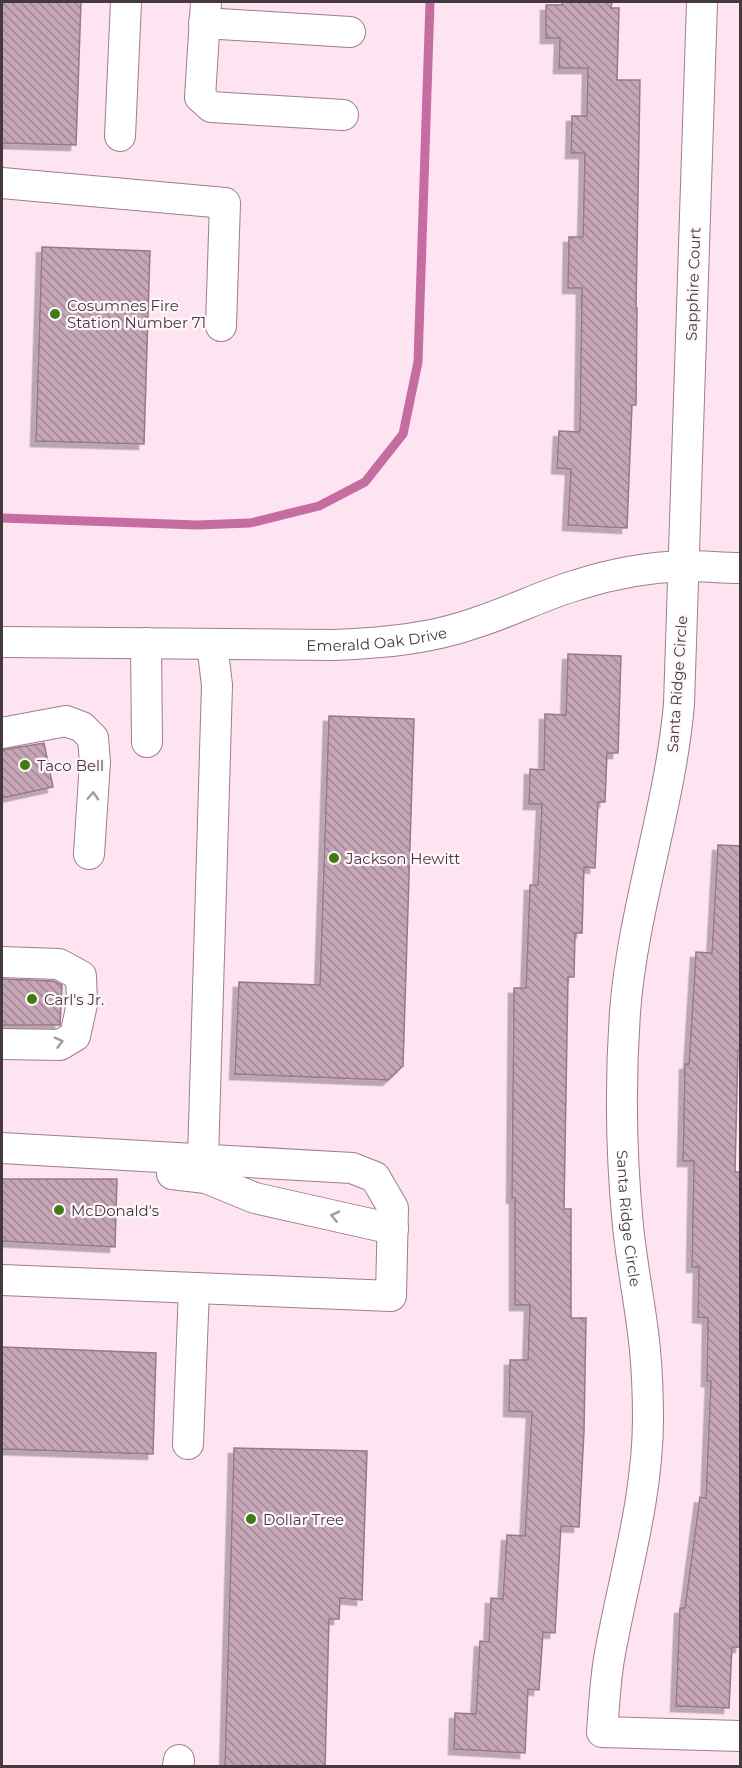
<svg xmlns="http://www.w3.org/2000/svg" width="742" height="1768" viewBox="0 0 742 1768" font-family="Montserrat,sans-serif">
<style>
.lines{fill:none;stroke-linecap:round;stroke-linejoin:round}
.stream{stroke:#c56da1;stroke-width:9}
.building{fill:url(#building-back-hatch);stroke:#977989;stroke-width:1.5;filter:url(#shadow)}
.minor-casing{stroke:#9d7e8f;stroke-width:32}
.minor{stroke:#fff;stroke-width:30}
.oneway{stroke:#a29c9f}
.poi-dot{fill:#437b13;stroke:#fef7fa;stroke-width:2}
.labels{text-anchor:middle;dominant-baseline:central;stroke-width:4.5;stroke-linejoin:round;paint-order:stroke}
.street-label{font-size:15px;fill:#45383f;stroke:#fef7fa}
.poi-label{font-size:15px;fill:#45383f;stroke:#fef7fa;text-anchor:start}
</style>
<defs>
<pattern id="building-back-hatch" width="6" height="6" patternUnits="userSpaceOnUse" patternTransform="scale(1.5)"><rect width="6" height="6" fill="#c5a5b6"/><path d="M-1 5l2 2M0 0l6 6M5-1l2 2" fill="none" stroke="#a28795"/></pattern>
<filter id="shadow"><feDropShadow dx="-5.5" dy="5.5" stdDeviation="0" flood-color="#0004"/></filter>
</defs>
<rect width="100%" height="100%" fill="#fee3f1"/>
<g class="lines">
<path class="stream" d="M 2,518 L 197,525 L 250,523 L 319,506 L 365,482 L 403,434 L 418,362 L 430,2"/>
</g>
<g class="building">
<path d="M 2,2 L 81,2 L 76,145 L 2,143 Z"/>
<path d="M 562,2 L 612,2 L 611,8 L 619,8 L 617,80 L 640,80 L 636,308 L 637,308 L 636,405 L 632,405 L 627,528 L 568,525 L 571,469 L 557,468 L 559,431 L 580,432 L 582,288 L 568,288 L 569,237 L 583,237 L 585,153 L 571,153 L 572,116 L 587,116 L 588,68 L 559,68 L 560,38 L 546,38 L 546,5 L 562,5 Z"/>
<path d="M 42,247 L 150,251 L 144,444 L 36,441 Z"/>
<path d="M 568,654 L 621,656 L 618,753 L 607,753 L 605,802 L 598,802 L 595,868 L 584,867 L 582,933 L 575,933 L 574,977 L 568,977 L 564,1209 L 571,1209 L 571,1318 L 586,1318 L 584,1431 L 579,1527 L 561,1526 L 555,1633 L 543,1632 L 539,1690 L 528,1689 L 525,1753 L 454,1749 L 455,1713 L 476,1714 L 480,1641 L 489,1642 L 491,1598 L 503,1599 L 507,1535 L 525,1536 L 532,1412 L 509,1411 L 510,1360 L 528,1360 L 530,1305 L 515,1305 L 515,1198 L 512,1198 L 514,988 L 526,988 L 530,885 L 538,885 L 542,804 L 529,804 L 530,769 L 544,770 L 545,714 L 566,715 Z"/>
<path d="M 329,716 L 414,719 L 403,1066 L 388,1080 L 235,1074 L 239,982 L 320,985 Z"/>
<path d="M 44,743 L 53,787 L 2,798 L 2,750 Z"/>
<path d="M 718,845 L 741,846 L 741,1050 L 738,1050 L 735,1172 L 741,1172 L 741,1647 L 732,1647 L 729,1708 L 676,1706 L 680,1608 L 685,1608 L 700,1497 L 706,1498 L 711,1381 L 707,1381 L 708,1318 L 698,1317 L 699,1267 L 692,1267 L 694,1161 L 683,1161 L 685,1064 L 689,1064 L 696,952 L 712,953 Z"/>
<path d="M 2,979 L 54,981 L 62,985 L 60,1025 L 2,1025 Z"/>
<path d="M 2,1179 L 117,1179 L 115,1247 L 2,1241 Z"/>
<path d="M 2,1347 L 156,1353 L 153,1454 L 2,1449 Z"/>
<path d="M 234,1448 L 367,1451 L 362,1600 L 340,1598 L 339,1619 L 329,1619 L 325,1767 L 225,1766 Z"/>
</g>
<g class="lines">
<g class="minor-casing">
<g id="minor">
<path d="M 206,2 L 200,97 L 211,107 L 343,115"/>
<path id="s1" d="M 702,2 L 679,704 C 670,808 633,908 625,1012 C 620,1084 621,1155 628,1226 C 632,1267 641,1308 645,1350 C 647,1372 648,1395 648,1418 C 648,1500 623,1579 609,1659 C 605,1683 604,1708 602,1732 L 740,1736"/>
<path d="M 204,23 L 350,32"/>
<path d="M 120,136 L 126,2"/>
<path d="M 2,183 L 225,203 L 221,326"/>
<path id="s2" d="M 2,642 L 334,645 C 383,643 431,639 478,622 C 512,611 543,595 577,585 C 611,574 650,567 685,566 C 704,566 722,568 740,568"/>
<path d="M 146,643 L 147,742"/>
<path d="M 2,733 L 66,721 L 82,727 L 93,738 L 95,762 L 89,854"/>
<path d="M 2,962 L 59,964 L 81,976 L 82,1004 L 75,1036 L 60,1045 L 2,1044"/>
<path d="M 2,1148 L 352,1168 L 375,1177 L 393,1208 L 391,1296 L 2,1280"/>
<path d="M 203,1159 L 217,685 L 212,644"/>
<path d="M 172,1174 L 206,1178 L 255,1198 L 393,1229"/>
<path d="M 188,1444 L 194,1288"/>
<path d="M 178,1766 L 179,1760"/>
</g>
</g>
<use href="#minor" class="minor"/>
</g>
<defs><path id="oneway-chevron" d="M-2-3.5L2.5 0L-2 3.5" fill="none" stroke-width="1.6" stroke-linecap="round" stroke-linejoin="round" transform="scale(1.5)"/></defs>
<g class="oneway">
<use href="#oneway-chevron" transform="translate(93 796) rotate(-87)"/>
<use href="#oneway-chevron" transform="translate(59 1042) rotate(-15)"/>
<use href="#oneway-chevron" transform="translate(335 1216) rotate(-167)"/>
</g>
<g class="poi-dot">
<circle cx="55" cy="314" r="6"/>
<circle cx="25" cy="765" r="6"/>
<circle cx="334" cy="858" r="6"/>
<circle cx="32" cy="999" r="6"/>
<circle cx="59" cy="1210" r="6"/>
<circle cx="251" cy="1519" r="6"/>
</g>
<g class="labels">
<g class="street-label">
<text transform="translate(693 284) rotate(-88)">Sapphire Court</text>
<text stroke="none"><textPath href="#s2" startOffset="375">Emerald Oak Drive</textPath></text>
<text transform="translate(677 684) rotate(-86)">Santa Ridge Circle</text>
<text stroke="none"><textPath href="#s1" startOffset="1222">Santa Ridge Circle</textPath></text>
</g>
<g class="poi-label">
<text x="67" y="305">Cosumnes Fire<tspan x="67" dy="17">Station Number 71</tspan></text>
<text x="37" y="765">Taco Bell</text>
<text x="346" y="858">Jackson Hewitt</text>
<text x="44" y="999">Carl's Jr.</text>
<text x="71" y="1210">McDonald's</text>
<text x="263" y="1519">Dollar Tree</text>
</g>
</g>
<rect width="742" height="1768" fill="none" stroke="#45383f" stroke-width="6"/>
</svg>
